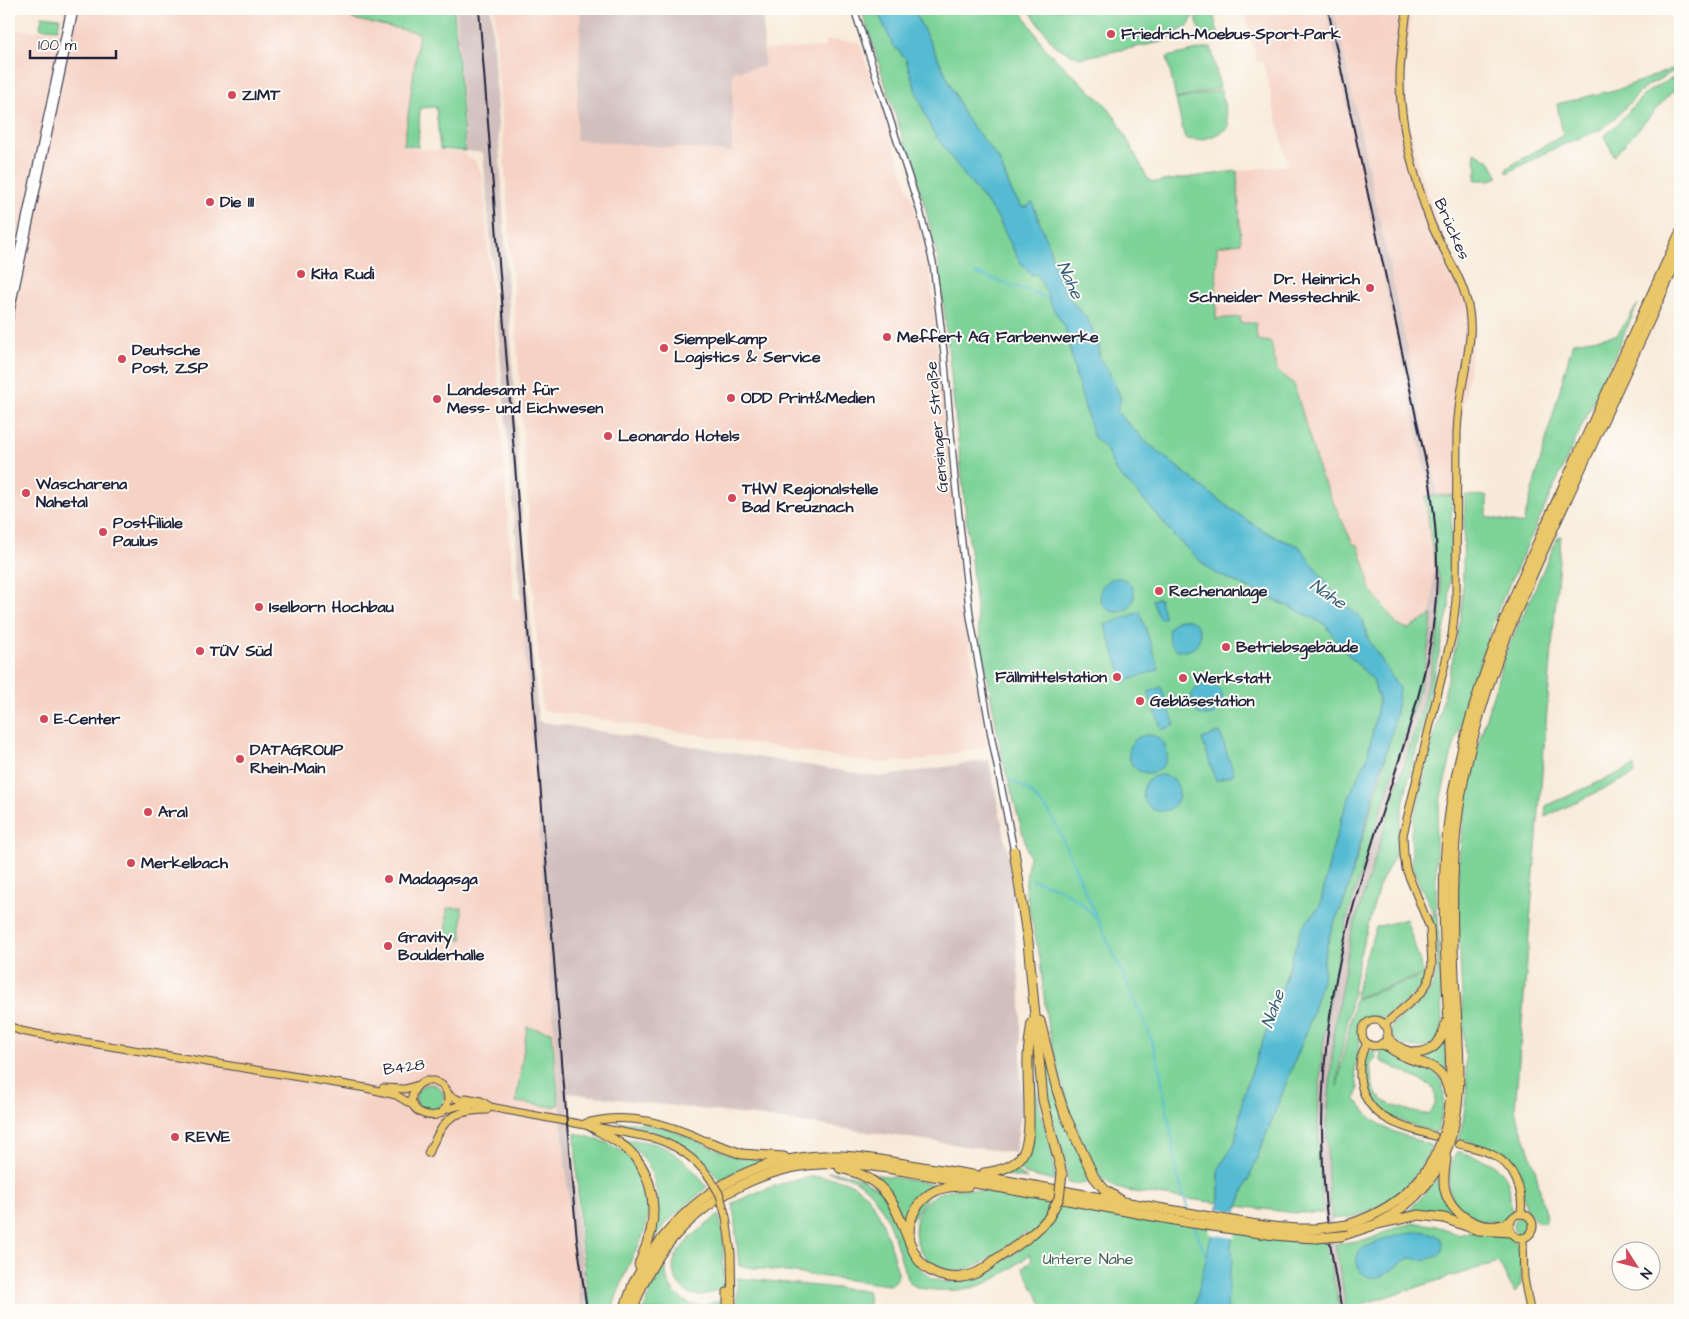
<svg xmlns="http://www.w3.org/2000/svg" width="1689" height="1319" viewBox="0 0 1689 1319" font-family="'Architects Daughter',sans-serif">
<style>
.built{fill:#f6d2c4}
.industrial{fill:#d1bfbe}
.green{fill:#7dd398;stroke:#507a6a}
.water{fill:#55bbd3;stroke:#3c6e87}
.pier{fill:#f8ead9}
.lines{fill:none;stroke-linecap:round;stroke-linejoin:round}
.stream{stroke:#55bbd3;stroke-width:2}
.minor-casing{stroke:#424053;stroke-width:8}
.major-casing{stroke:#424053;stroke-width:9}
.highway-casing{stroke:#424053;stroke-width:11}
.minor{stroke:#fff;stroke-width:5.5}
.major{stroke:#eac769;stroke-width:7}
.highway{stroke:#eac769;stroke-width:9}
.rail{stroke:#22223b;stroke-width:2}
.major-bridge-casing{stroke:#424053;stroke-width:9;stroke-linecap:butt}
.highway-bridge-casing{stroke:#424053;stroke-width:11;stroke-linecap:butt}
.major-bridge{stroke:#eac769;stroke-width:7}
.highway-bridge{stroke:#eac769;stroke-width:9}
.poi-dot{fill:#d1495b;stroke:#fdfcf7;stroke-width:2}
.labels{text-anchor:middle;dominant-baseline:central;stroke-width:4;stroke-linejoin:round;paint-order:stroke}
.poi-label{font-size:16px;font-weight:bold;fill:#22223b;stroke:#fdfcf7;text-anchor:start}
.street-label{font-size:16px;fill:#22223b;stroke:#fdfcf7}
.park-label{font-size:16px;fill:#42605c;stroke:#fdfcf7}
.water-label{font-size:18px;font-style:italic;fill:#365f78;stroke:#fdfcf7}
</style>
<rect width="100%" height="100%" fill="#fdfcf7"/>
<filter id="ink" filterUnits="userSpaceOnUse"><feTurbulence type="fractalNoise" baseFrequency=".02" numOctaves="2"/><feDisplacementMap in="SourceGraphic" scale="10" xChannelSelector="R" yChannelSelector="G"/><feConvolveMatrix kernelMatrix="1 2 1 2 8 2 1 2 1" color-interpolation-filters="sRGB"/></filter>
<filter id="wash" filterUnits="userSpaceOnUse"><feTurbulence type="fractalNoise" baseFrequency=".0096" numOctaves="4" result="noise"/><feDisplacementMap in="SourceGraphic" scale="20" xChannelSelector="R" yChannelSelector="G"/><feGaussianBlur stdDeviation="1.12" result="paint"/><feColorMatrix in="noise" values="0 0 0 0 0 0 0 0 0 0 0 0 0 0 0 0 0 1.4 0 .05"/><feComposite in="paint" operator="in"/></filter>
<g filter="url(#wash)">
<rect width="100%" height="100%" fill="#f8ead9"/>
<g class="built">
<path d="M 65,9 L 353,9 L 352,19 L 419,33 L 404,147 L 463,153 L 475,161 L 483,177 L 514,599 L 521,599 L 563,1141 L 571,1234 L 581,1310 L 9,1310 L 9,29 L 61,32 Z"/>
<path d="M 494,9 L 763,9 L 763,50 L 825,47 L 825,40 L 859,42 L 918,218 L 930,274 L 963,614 L 987,741 L 984,747 L 922,760 L 875,763 L 542,710 Z"/>
<path d="M 1244,9 L 1412,9 L 1405,70 L 1408,117 L 1420,173 L 1440,232 L 1469,290 L 1475,316 L 1475,329 L 1461,427 L 1461,495 L 1426,496 L 1434,556 L 1432,615 L 1409,629 L 1397,626 L 1369,587 L 1368,576 L 1320,474 L 1294,384 L 1277,371 L 1271,342 L 1257,340 L 1240,323 L 1241,317 L 1216,319 L 1217,245 L 1241,243 L 1237,171 L 1288,165 L 1263,62 L 1257,63 Z"/>
</g>
<g class="industrial">
<path d="M 456,9 L 491,9 L 519,474 L 538,721 L 880,777 L 989,760 L 1009,858 L 1021,1001 L 1021,1112 L 1015,1153 L 763,1117 L 568,1093 L 578,1233 L 588,1310 L 581,1310 L 571,1234 L 552,1005 L 520,583 L 483,153 L 466,151 Z"/>
<path d="M 581,9 L 763,9 L 764,67 L 733,71 L 732,152 L 576,140 Z"/>
<path d="M 1326,9 L 1334,9 L 1434,474 L 1440,519 L 1442,592 L 1439,628 L 1429,678 L 1351,935 L 1334,1029 L 1327,1125 L 1328,1179 L 1331,1212 L 1337,1260 L 1347,1310 L 1339,1310 L 1337,1299 L 1330,1262 L 1320,1181 L 1318,1127 L 1319,1081 L 1325,1029 L 1334,975 L 1354,899 L 1412,715 L 1422,676 L 1431,627 L 1434,556 L 1432,522 L 1427,479 Z"/>
</g>
<g class="green">
<path d="M 353,9 L 454,9 L 465,151 L 440,149 L 436,107 L 420,108 L 418,147 L 404,145 L 419,33 L 352,19 Z"/>
<path d="M 861,9 L 877,9 L 892,44 L 906,59 L 916,91 L 965,176 L 997,216 L 1018,259 L 1031,275 L 1037,273 L 1048,296 L 1051,305 L 1065,327 L 1076,376 L 1093,436 L 1107,451 L 1115,470 L 1154,511 L 1175,537 L 1211,571 L 1305,614 L 1326,625 L 1340,646 L 1373,680 L 1379,700 L 1367,759 L 1354,785 L 1342,817 L 1333,847 L 1320,906 L 1301,929 L 1282,989 L 1244,1092 L 1235,1142 L 1219,1169 L 1219,1203 L 1127,1191 L 1114,1187 L 1099,1176 L 1072,1118 L 1063,1087 L 1047,1023 L 1040,959 L 1025,889 L 1029,856 L 1002,757 L 978,625 L 939,264 L 925,206 Z"/>
<path d="M 915,9 L 1020,9 L 1046,50 L 1104,103 L 1117,120 L 1148,179 L 1154,182 L 1237,171 L 1241,243 L 1217,246 L 1216,319 L 1241,317 L 1240,323 L 1256,323 L 1257,340 L 1271,342 L 1277,371 L 1294,384 L 1320,474 L 1353,544 L 1358,545 L 1368,576 L 1369,587 L 1397,625 L 1409,629 L 1432,615 C 1429,662 1414,707 1400,751 C 1385,801 1368,850 1353,899 C 1336,958 1324,1019 1320,1081 C 1316,1125 1319,1169 1323,1213 L 1296,1213 L 1238,1206 L 1307,1030 L 1324,973 L 1323,961 L 1332,927 L 1344,902 L 1381,775 L 1397,706 L 1398,688 L 1368,639 L 1363,620 L 1336,596 L 1299,546 L 1277,538 L 1257,527 L 1221,502 L 1146,442 L 1117,412 L 1109,372 L 1099,358 L 1099,345 L 1087,319 L 1067,295 L 1057,276 L 1048,244 L 1032,203 L 1027,208 L 1022,207 L 1012,193 L 998,158 L 965,117 L 939,60 L 917,17 Z"/>
<path d="M 1028,9 L 1197,9 L 1189,25 L 1162,42 L 1080,58 L 1055,46 Z"/>
<path d="M 1213,13 L 1219,37 L 1202,41 L 1196,17 Z"/>
<path d="M 42,16 L 60,18 L 58,29 L 40,28 Z"/>
<path d="M 1211,47 L 1220,88 L 1176,99 L 1167,57 Z"/>
<path d="M 1677,67 L 1678,69 L 1645,87 L 1611,122 L 1602,129 L 1555,148 L 1507,173 L 1507,168 L 1563,135 L 1557,104 L 1622,88 Z"/>
<path d="M 1680,75 L 1680,83 L 1614,156 L 1604,136 C 1618,125 1628,111 1640,99 C 1650,88 1667,81 1680,75 Z"/>
<path d="M 1221,90 L 1229,127 C 1214,137 1203,142 1185,139 L 1176,100 Z"/>
<path d="M 1475,152 L 1491,162 L 1499,177 L 1490,180 L 1475,180 L 1477,167 L 1474,159 Z"/>
<path d="M 1638,304 L 1498,609 L 1469,695 L 1452,753 L 1441,797 L 1436,831 L 1436,913 L 1434,914 L 1419,883 L 1412,863 L 1411,832 L 1456,645 L 1462,606 L 1465,495 L 1487,496 L 1487,517 L 1523,524 L 1573,342 L 1617,335 Z"/>
<path d="M 1452,495 L 1449,609 L 1423,723 L 1406,791 L 1401,816 L 1396,853 L 1379,886 L 1359,958 L 1340,1062 L 1337,1087 L 1355,999 L 1426,975 L 1420,988 L 1401,1005 L 1383,1018 L 1369,1018 L 1361,1025 L 1359,1033 L 1360,1042 L 1355,1070 L 1358,1089 L 1356,1100 L 1370,1117 L 1387,1129 L 1432,1146 C 1417,1176 1402,1197 1371,1210 C 1366,1212 1361,1215 1356,1216 C 1349,1218 1340,1218 1332,1219 L 1328,1179 L 1327,1125 L 1334,1029 L 1351,935 L 1419,716 L 1429,678 L 1439,628 L 1442,592 L 1431,542 L 1425,496 Z"/>
<path d="M 1561,536 L 1515,1110 L 1535,1168 L 1546,1218 L 1544,1223 L 1537,1222 L 1526,1209 L 1520,1178 L 1508,1160 L 1492,1149 L 1459,1139 L 1463,1122 L 1467,1089 L 1460,960 L 1458,885 L 1459,857 L 1468,785 L 1476,751 L 1505,655 L 1558,537 Z"/>
<path d="M 1634,766 L 1635,774 L 1545,817 L 1546,806 Z"/>
<rect x="447" y="908" width="15" height="31"/>
<path d="M 1438,914 L 1442,1024 C 1441,1029 1440,1036 1437,1040 C 1424,1056 1385,1046 1392,1025 C 1404,1016 1418,1006 1428,993 C 1443,972 1437,940 1431,916 Z"/>
<path d="M 1406,919 L 1424,974 L 1355,998 L 1364,962 L 1376,927 Z"/>
<path d="M 527,1027 L 552,1032 L 559,1104 L 553,1107 L 516,1102 Z"/>
<path d="M 1034,1031 C 1035,1058 1035,1086 1041,1112 C 1046,1135 1056,1157 1055,1181 L 1024,1174 L 1016,1166 L 1026,1154 L 1031,1060 Z"/>
<path d="M 1042,1039 L 1092,1180 C 1083,1185 1078,1185 1068,1183 L 1066,1166 L 1047,1099 Z"/>
<path d="M 1445,1039 L 1447,1076 L 1417,1058 L 1417,1056 L 1437,1048 Z"/>
<path d="M 1385,1048 C 1395,1053 1404,1057 1414,1062 C 1438,1072 1447,1077 1443,1106 C 1441,1115 1440,1125 1436,1133 C 1402,1122 1363,1113 1365,1069 C 1365,1061 1367,1053 1374,1049 L 1376,1057 C 1375,1059 1372,1061 1371,1064 C 1370,1067 1371,1072 1371,1076 C 1373,1098 1385,1104 1405,1109 C 1413,1112 1420,1114 1428,1114 C 1438,1106 1438,1094 1430,1085 L 1381,1061 L 1380,1049 Z"/>
<circle cx="430" cy="1098" r="14"/>
<path d="M 617,1122 L 640,1123 L 666,1128 L 730,1155 L 746,1158 L 769,1160 L 735,1172 L 720,1181 C 691,1140 663,1134 617,1122 Z"/>
<path d="M 575,1133 C 592,1138 614,1143 627,1155 C 649,1173 652,1207 644,1233 C 641,1242 635,1252 631,1260 C 624,1277 617,1293 612,1310 L 590,1310 L 580,1235 Z"/>
<path d="M 620,1138 C 632,1140 645,1141 656,1144 C 678,1152 694,1169 707,1187 L 668,1221 L 650,1246 C 659,1214 663,1180 639,1153 C 634,1147 626,1143 620,1138 Z"/>
<path d="M 1457,1151 C 1475,1157 1499,1161 1507,1180 C 1511,1190 1509,1201 1512,1211 L 1507,1219 C 1461,1232 1435,1191 1457,1151 Z"/>
<path d="M 1013,1168 L 1022,1176 L 1027,1179 L 995,1174 Z"/>
<path d="M 827,1172 C 855,1172 879,1183 893,1209 C 899,1221 900,1234 905,1245 C 935,1312 988,1273 1028,1243 L 1025,1232 C 1005,1248 985,1265 960,1271 C 953,1272 944,1270 938,1267 C 905,1250 908,1201 945,1191 C 965,1185 996,1194 1017,1198 L 1016,1194 L 1325,1240 L 1340,1310 L 1045,1310 L 1023,1268 L 1032,1260 L 1030,1254 C 998,1280 978,1293 935,1290 C 923,1289 914,1289 907,1279 C 896,1246 887,1196 853,1179 C 845,1175 835,1174 827,1172 Z"/>
<path d="M 1441,1172 L 1458,1219 L 1432,1212 L 1403,1214 L 1420,1199 Z"/>
<path d="M 867,1173 L 942,1185 L 932,1189 L 906,1229 Z"/>
<path d="M 812,1177 C 877,1175 882,1221 898,1272 C 898,1279 896,1282 889,1285 L 739,1266 L 733,1203 C 761,1190 781,1182 812,1177 Z"/>
<path d="M 719,1215 L 723,1235 L 723,1286 C 706,1299 685,1300 675,1278 C 673,1272 672,1265 675,1259 C 681,1242 706,1225 719,1215 Z"/>
<circle cx="1522" cy="1226" r="9"/>
<path d="M 1416,1223 C 1432,1224 1445,1228 1459,1235 L 1470,1231 L 1506,1234 L 1519,1246 L 1521,1284 L 1515,1293 L 1498,1262 L 1366,1303 L 1357,1310 L 1347,1310 L 1335,1244 L 1370,1239 L 1397,1227 Z"/>
<path d="M 666,1263 C 666,1268 666,1274 667,1279 C 668,1284 672,1289 675,1293 C 691,1310 703,1306 723,1299 L 722,1310 L 644,1310 L 650,1291 Z"/>
<path d="M 737,1278 L 867,1291 L 870,1310 L 737,1310 Z"/>
</g>
<g class="water">
<path d="M 877,9 L 915,9 L 917,17 L 939,60 L 965,117 L 998,158 L 1012,193 L 1022,207 L 1027,207 L 1032,202 L 1048,244 L 1057,276 L 1067,295 L 1087,319 L 1099,345 L 1099,358 L 1109,372 L 1121,398 L 1117,412 L 1146,442 L 1221,502 L 1257,527 L 1277,538 L 1299,546 L 1336,596 L 1363,620 L 1368,639 L 1399,688 L 1397,706 L 1391,737 L 1381,768 L 1344,902 L 1332,927 L 1323,961 L 1324,973 L 1307,1030 L 1238,1206 L 1231,1247 L 1233,1259 L 1229,1276 L 1227,1310 L 1194,1310 L 1219,1203 L 1219,1169 L 1235,1142 L 1244,1092 L 1282,989 L 1301,929 L 1320,906 L 1333,847 L 1342,817 L 1354,785 L 1367,759 L 1379,700 L 1373,680 L 1340,646 L 1326,625 L 1305,614 L 1211,571 L 1175,537 L 1154,511 L 1115,470 L 1107,451 L 1093,436 L 1076,376 L 1065,327 L 1051,305 L 1048,296 L 1037,274 L 1031,275 L 1018,259 L 997,216 L 965,176 L 932,131 L 916,91 L 906,59 L 892,44 Z"/>
<circle cx="1117" cy="595" r="17"/>
<path d="M 1159,598 L 1165,617 L 1159,619 L 1152,600 Z"/>
<path d="M 1140,612 L 1159,669 L 1124,682 L 1105,625 Z"/>
<circle cx="1184" cy="635" r="16"/>
<circle cx="1207" cy="700" r="16"/>
<path d="M 1161,687 L 1175,725 L 1162,730 L 1148,692 Z"/>
<path d="M 1220,732 L 1234,774 L 1216,781 L 1202,739 Z"/>
<circle cx="1148" cy="754" r="19"/>
<circle cx="1161" cy="793" r="18"/>
<path d="M 1419,1231 C 1434,1232 1451,1238 1439,1256 L 1423,1260 L 1409,1258 C 1399,1263 1391,1273 1379,1277 C 1364,1281 1350,1264 1360,1251 C 1367,1243 1407,1233 1419,1231 Z"/>
</g>
<path class="pier" d="M 1215,1208 L 1239,1212 L 1235,1238 L 1209,1234 Z"/>
<g class="lines">
<g class="stream">
<path d="M 975,273 L 1038,294 L 1050,301"/>
<path d="M 1008,780 L 1019,784 L 1029,791 L 1049,812 L 1058,829 L 1103,931 L 1149,1032 L 1160,1070 L 1175,1156 L 1177,1175 L 1188,1210"/>
<path d="M 1032,880 C 1061,886 1076,897 1095,917"/>
<path d="M 1194,1226 L 1207,1259"/>
</g>
</g>
</g>
<g filter="url(#ink)">
<g class="lines">
<g class="minor-casing">
<g id="minor">
<path d="M 854,9 L 920,211 L 933,263 L 944,353 L 955,481 L 970,616 L 991,735 L 1014,851"/>
<path d="M 9,295 L 70,9"/>
<path d="M 9,320 L 75,9"/>
</g>
</g>
<g class="major-casing">
<g id="major">
<circle cx="1375" cy="1033" r="13"/>
<path d="M 1384,1025 L 1422,992 L 1428,982 L 1432,965 L 1430,928 L 1406,869 L 1404,855 L 1403,835 L 1452,635 L 1456,600 L 1457,431 C 1458,415 1460,398 1463,382 C 1467,358 1473,335 1469,311 C 1464,278 1442,251 1430,221 C 1414,178 1399,122 1400,77 C 1400,54 1405,31 1407,9"/>
<path d="M 9,1026 L 21,1031 L 36,1034 L 366,1088 L 396,1095 L 414,1106"/>
<path d="M 1367,1043 C 1361,1053 1359,1066 1360,1077 C 1364,1119 1401,1126 1434,1136"/>
<path d="M 418,1085 C 392,1116 456,1131 447,1092"/>
<path d="M 383,1088 L 405,1089 L 418,1085 L 425,1081 L 434,1081 L 442,1085 L 450,1096 L 464,1102 L 653,1138 C 677,1145 695,1158 710,1178"/>
<path d="M 466,1098 L 481,1101 L 489,1106"/>
<path d="M 444,1110 L 458,1106 L 469,1106"/>
<path d="M 586,1123 C 629,1111 669,1124 708,1142"/>
<path d="M 1459,1144 C 1470,1147 1482,1149 1493,1155 C 1514,1165 1524,1191 1521,1214"/>
<path d="M 428,1153 C 445,1120 447,1111 487,1110"/>
<circle cx="1521" cy="1226" r="12"/>
<path d="M 726,1217 L 731,1253 L 732,1310"/>
<path d="M 1523,1239 L 1524,1278 L 1530,1310"/>
<path d="M 727,1310 L 727,1292"/>
</g>
</g>
<g class="highway-casing">
<g id="highway">
<path d="M 1014,851 L 1028,942 L 1043,1100 L 1062,1174"/>
<path d="M 1040,1021 L 1057,1090 L 1065,1115 L 1094,1177 L 1105,1190 L 1119,1199"/>
<path d="M 1387,1037 C 1408,1062 1440,1057 1446,1023"/>
<path d="M 1382,1044 C 1389,1046 1395,1052 1402,1055 C 1424,1066 1443,1063 1449,1092"/>
<path d="M 587,1124 C 600,1132 615,1139 627,1149 C 650,1169 657,1202 651,1231 C 648,1243 643,1254 639,1265"/>
<path d="M 708,1142 L 742,1154 L 784,1157"/>
<path d="M 1446,1158 C 1445,1169 1442,1179 1445,1190 C 1451,1216 1484,1235 1510,1222"/>
<path d="M 840,1168 C 859,1172 876,1180 888,1196 C 900,1213 905,1234 914,1252 C 925,1276 953,1283 976,1273 C 983,1270 989,1265 995,1260 C 1014,1247 1035,1235 1049,1217"/>
<path d="M 984,1173 C 1025,1168 1030,1150 1029,1111 C 1029,1097 1028,1083 1028,1068 C 1027,1053 1030,1037 1032,1022"/>
<path d="M 1377,1224 C 1479,1169 1459,1074 1454,977 C 1452,928 1451,879 1456,830 C 1468,710 1520,600 1570,492 C 1607,413 1644,333 1680,253"/>
<path d="M 1347,1225 C 1412,1205 1448,1159 1451,1091 C 1451,1003 1438,915 1448,828 C 1462,705 1515,592 1566,481 C 1604,398 1642,316 1680,233"/>
<path d="M 909,1236 C 908,1214 922,1193 944,1188 C 952,1186 960,1186 968,1186"/>
<path d="M 1341,1236 L 1377,1224 L 1419,1215 L 1444,1218 L 1478,1230 L 1510,1232"/>
<path d="M 633,1285 C 666,1219 724,1168 800,1158 C 845,1151 890,1162 935,1169 C 1019,1182 1104,1199 1188,1213 C 1230,1220 1273,1230 1315,1229"/>
<path d="M 624,1310 L 634,1282"/>
<path d="M 633,1310 C 656,1233 728,1176 807,1165 C 854,1159 903,1171 950,1179 C 1031,1192 1111,1209 1192,1223 C 1234,1229 1275,1237 1317,1238"/>
</g>
</g>
<use href="#minor" class="minor"/>
<use href="#major" class="major"/>
<use href="#highway" class="highway"/>
<g class="rail">
<path d="M 479,9 L 568,1137 L 577,1240 L 587,1310"/>
<path d="M 1328,9 L 1429,477 C 1437,528 1440,575 1433,626 C 1427,670 1414,712 1401,754 C 1382,814 1361,873 1346,934 C 1315,1058 1315,1186 1342,1310"/>
</g>
<g class="major-bridge-casing">
<path id="major-bridge" d="M 710,1178 L 720,1195 L 726,1217"/>
</g>
<g class="highway-bridge-casing">
<g id="highway-bridge">
<path d="M 1049,1217 L 1059,1198 L 1062,1174"/>
<path d="M 1315,1229 L 1347,1225"/>
<path d="M 1317,1238 L 1341,1236"/>
</g>
</g>
<use href="#major-bridge" class="major-bridge"/>
<use href="#highway-bridge" class="highway-bridge"/>
</g>
</g>
<g class="poi-dot">
<circle cx="1111" cy="34" r="5"/>
<circle cx="232" cy="95" r="5"/>
<circle cx="210" cy="202" r="5"/>
<circle cx="301" cy="274" r="5"/>
<circle cx="1370" cy="288" r="5"/>
<circle cx="887" cy="337" r="5"/>
<circle cx="664" cy="348" r="5"/>
<circle cx="122" cy="359" r="5"/>
<circle cx="731" cy="398" r="5"/>
<circle cx="437" cy="399" r="5"/>
<circle cx="608" cy="436" r="5"/>
<circle cx="26" cy="493" r="5"/>
<circle cx="732" cy="498" r="5"/>
<circle cx="103" cy="532" r="5"/>
<circle cx="1159" cy="591" r="5"/>
<circle cx="259" cy="607" r="5"/>
<circle cx="1226" cy="647" r="5"/>
<circle cx="200" cy="651" r="5"/>
<circle cx="1117" cy="677" r="5"/>
<circle cx="1183" cy="678" r="5"/>
<circle cx="1140" cy="701" r="5"/>
<circle cx="44" cy="719" r="5"/>
<circle cx="240" cy="759" r="5"/>
<circle cx="148" cy="812" r="5"/>
<circle cx="131" cy="863" r="5"/>
<circle cx="389" cy="879" r="5"/>
<circle cx="388" cy="946" r="5"/>
<circle cx="175" cy="1137" r="5"/>
</g>
<g class="labels">
<g class="poi-label">
<text x="1121" y="34">Friedrich-Moebus-Sport-Park</text>
<text x="242" y="95">ZIMT</text>
<text x="220" y="202">Die 111</text>
<text x="311" y="274">Kita Rudi</text>
<text x="1360" y="279" text-anchor="end">Dr. Heinrich<tspan x="1360" dy="18">Schneider Messtechnik</tspan></text>
<text x="897" y="337">Meffert AG Farbenwerke</text>
<text x="674" y="339">Siempelkamp<tspan x="674" dy="18">Logistics &amp; Service</tspan></text>
<text x="132" y="350">Deutsche<tspan x="132" dy="18">Post, ZSP</tspan></text>
<text x="447" y="390">Landesamt für<tspan x="447" dy="18">Mess- und Eichwesen</tspan></text>
<text x="741" y="398">ODD Print&amp;Medien</text>
<text x="618" y="436">Leonardo Hotels</text>
<text x="36" y="484">Wascharena<tspan x="36" dy="18">Nahetal</tspan></text>
<text x="742" y="489">THW Regionalstelle<tspan x="742" dy="18">Bad Kreuznach</tspan></text>
<text x="113" y="523">Postfiliale<tspan x="113" dy="18">Paulus</tspan></text>
<text x="1169" y="591">Rechenanlage</text>
<text x="269" y="607">Iselborn Hochbau</text>
<text x="1236" y="647">Betriebsgebäude</text>
<text x="210" y="651">TÜV Süd</text>
<text x="1107" y="677" text-anchor="end">Fällmittelstation</text>
<text x="1193" y="678">Werkstatt</text>
<text x="1150" y="701">Gebläsestation</text>
<text x="54" y="719">E-Center</text>
<text x="250" y="750">DATAGROUP<tspan x="250" dy="18">Rhein-Main</tspan></text>
<text x="158" y="812">Aral</text>
<text x="141" y="863">Merkelbach</text>
<text x="399" y="879">Madagasga</text>
<text x="398" y="937">Gravity<tspan x="398" dy="18">Boulderhalle</tspan></text>
<text x="185" y="1137">REWE</text>
</g>
<g class="street-label">
<text transform="translate(1452 229) rotate(66)">Brückes</text>
<text transform="translate(937 427) rotate(-95)">Gensinger Straße</text>
<text transform="translate(404 1067) rotate(-8)">B428</text>
</g>
<g class="park-label">
<text x="1088" y="1259">Untere Nahe</text>
</g>
<g class="water-label">
<text transform="translate(1070 280) rotate(66)">Nahe</text>
<text transform="translate(1328 594) rotate(34)">Nahe</text>
<text transform="translate(1273 1009) rotate(-71)">Nahe</text>
</g>
</g>
<rect width="1689" height="1319" fill="none" stroke="#fdfcf7" stroke-width="30"/>
<g transform="translate(1636 1266) rotate(126)"><circle r="24" fill="#fdfcf7" stroke="#a5a5ac"/>
<path d="M0-4L9 19L0 12L-9 19Z" fill="#d1495b"/>
<text y="-8" font-size="14" font-weight="bold" text-anchor="middle" fill="#22223b">N</text>
</g>
<path d="M30 50v8h86v-8" fill="none" stroke="#22223b" stroke-width="2.5"/>
<text x="38" y="50" font-size="15" fill="#22223b" stroke="#fdfcf7" stroke-width="4" paint-order="stroke">100 m</text>
</svg>
